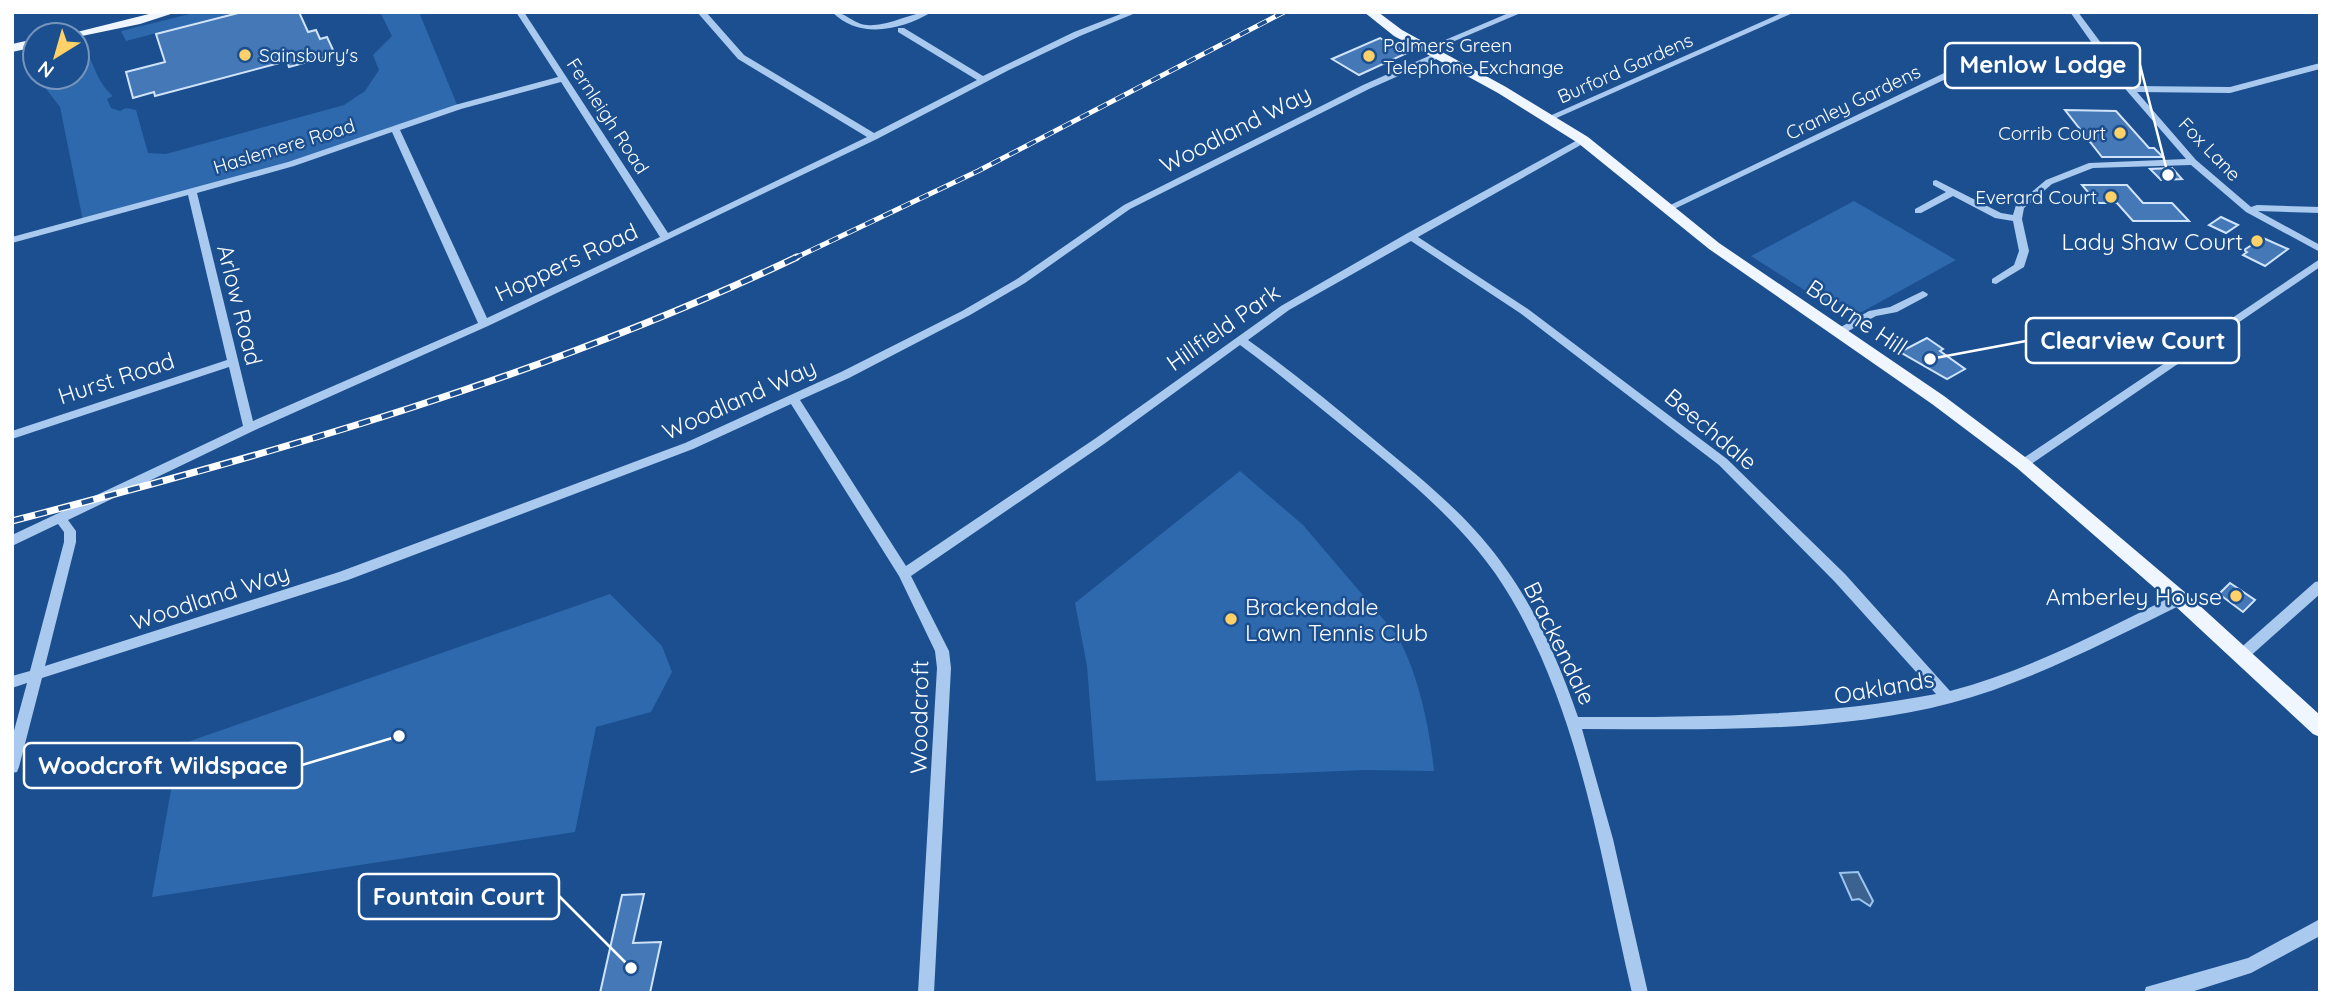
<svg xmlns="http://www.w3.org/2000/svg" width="2332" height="1005" viewBox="0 0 2332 1005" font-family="Quicksand,sans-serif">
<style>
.green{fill:#2e69ad}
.water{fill:#3c6290;stroke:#9cc4f0;stroke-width:2}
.building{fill:#4478b7;stroke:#cfe3fa;stroke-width:2}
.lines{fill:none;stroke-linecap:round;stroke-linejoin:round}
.minor{fill:#a9c9ee;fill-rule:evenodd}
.major{fill:#f0f6ff;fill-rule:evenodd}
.rail-far1-casing{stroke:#fff;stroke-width:5}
.rail-casing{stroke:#fff;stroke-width:7}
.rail-far1{stroke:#1b4f8f;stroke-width:3.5;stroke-dasharray:10;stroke-linecap:butt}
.rail{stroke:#1b4f8f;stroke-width:4.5;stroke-dasharray:12;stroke-linecap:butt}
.poi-dot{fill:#ffd166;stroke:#1b4f8f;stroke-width:2.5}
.labels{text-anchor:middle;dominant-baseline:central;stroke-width:5;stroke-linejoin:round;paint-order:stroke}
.far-poi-label{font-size:19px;fill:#fff;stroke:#1b4f8f;text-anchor:start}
.far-street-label{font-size:19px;fill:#fff;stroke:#1b4f8f}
.street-label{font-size:23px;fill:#fff;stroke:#1b4f8f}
.poi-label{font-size:23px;fill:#fff;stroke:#1b4f8f;text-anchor:end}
.leader{fill:none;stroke:#fff;stroke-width:2.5}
.callout-dot{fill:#fff;stroke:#1b4f8f;stroke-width:2.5}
.callout{fill:#1b4f8f;stroke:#fff;stroke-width:2.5}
.callout-label{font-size:24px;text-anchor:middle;font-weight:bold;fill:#fff}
</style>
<rect width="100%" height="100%" fill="#1b4f8f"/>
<g class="green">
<path d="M 198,12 L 237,12 L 126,41 L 121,31 Z"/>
<path d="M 380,12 L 419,12 L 458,107 L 231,181 L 83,221 L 60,107 L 43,85 L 42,77 L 77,77 L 77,43 L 83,45 C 94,63 97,83 113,96 L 107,99 L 111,108 L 120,111 L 126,108 L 136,110 L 148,153 L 166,154 L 344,105 L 365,91 L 379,70 L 373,55 L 392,36 Z"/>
<path d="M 1854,201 L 1956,260 L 1860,313 L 1842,301 L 1831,307 L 1751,256 Z"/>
<path d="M 1240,471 L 1303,525 L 1396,634 C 1418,671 1430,729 1434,771 L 1365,770 L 1096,781 L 1087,666 L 1075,603 Z"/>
<path d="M 610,594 L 662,646 L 672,672 L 651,712 L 596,727 L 575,832 L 152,897 L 179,745 Z"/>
</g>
<path class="water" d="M 1858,872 L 1873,901 L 1870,906 L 1859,899 L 1852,900 L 1840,873 Z"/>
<g class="building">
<path d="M 242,12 L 299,12 L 308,32 L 316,30 L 320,39 L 327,37 L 334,52 L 328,54 L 329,56 L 289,67 L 287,61 L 155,96 L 154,92 L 133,98 L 126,72 L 165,62 L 156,34 Z"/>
<path d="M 1380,38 L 1407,53 L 1359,75 L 1332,59 Z"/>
<path d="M 2065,110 L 2116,111 L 2149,148 L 2154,148 L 2163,157 L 2102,157 Z"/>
<path d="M 2172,168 L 2182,179 L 2161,180 L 2150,169 Z"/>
<path d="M 2082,185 L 2127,185 L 2143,203 L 2172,203 L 2189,221 L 2133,221 L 2117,203 L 2097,203 Z"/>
<path d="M 2221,217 L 2238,225 L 2226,233 L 2209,225 Z"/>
<path d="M 2263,238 L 2288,249 L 2265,266 L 2243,255 L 2247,252 L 2244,250 Z"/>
<path d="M 1927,338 L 1943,349 L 1940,351 L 1965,369 L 1947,379 L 1900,352 Z"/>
<path d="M 2230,583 L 2255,600 L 2243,612 L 2219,594 Z"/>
<path d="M 644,894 L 633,943 L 661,942 L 650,993 L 600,993 L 622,895 Z"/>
</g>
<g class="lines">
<g class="minor">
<path d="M 516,12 L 524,12 L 668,233 L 867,137 L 738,59 L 697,12 L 706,12 L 744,55 L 874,133 L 977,80 L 898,32 L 898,28 L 904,28 L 983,76 L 1074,32 L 1126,12 L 1138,12 L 1080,36 L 1009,70 L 877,139 L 488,326 L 253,431 L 68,520 L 76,531 L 76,542 L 45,666 L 339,572 L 685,443 L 841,372 L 962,311 L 1017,279 L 1124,205 L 1363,85 L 1438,52 L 1441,53 L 1441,57 L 1369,89 L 1130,209 L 1025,283 L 970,315 L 849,378 L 800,400 L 906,566 L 1096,438 L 1281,306 L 1406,234 L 1583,137 L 1588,140 L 1586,142 L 1418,237 L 1528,309 L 1727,459 L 1845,574 L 1950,691 C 2030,670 2102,631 2175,595 L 2185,595 L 2187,599 L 2185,603 C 2109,640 2033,681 1951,703 C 1833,734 1704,729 1582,729 L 1613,839 L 1648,993 L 1632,993 C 1601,860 1581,717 1511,598 C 1471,529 1405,477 1345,428 C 1310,400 1276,371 1240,345 L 1104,444 L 911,576 L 949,651 L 951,668 L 934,993 L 918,993 L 937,668 L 935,651 L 899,576 L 791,404 L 693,449 L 348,580 L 42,678 L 19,767 L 17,772 L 12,773 L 12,738 L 27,683 L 12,688 L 12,676 L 30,671 L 64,542 L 64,532 L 58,524 L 12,546 L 12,535 L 243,426 L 229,367 L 12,439 L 12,431 L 227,360 L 188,195 L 12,243 L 12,237 L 288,162 L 455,105 L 558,77 ZM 561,82 L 660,237 L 487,318 L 400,130 L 461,109 ZM 392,132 L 478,323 L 253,421 L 197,193 L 294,166 ZM 1411,241 L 1520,313 L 1719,465 L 1835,582 L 1936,694 C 1817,717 1698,717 1578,717 C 1560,665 1538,614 1506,569 C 1472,519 1423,480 1377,442 C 1335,407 1293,372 1248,340 L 1289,310 Z"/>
<path d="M 832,12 C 846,12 853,24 867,25 C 890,27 909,12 932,12 C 901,30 860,40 832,12 Z"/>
<path d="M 1511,12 L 1523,12 L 1431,51 L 1424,49 Z"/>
<path d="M 1784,12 L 1795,12 L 1552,120 L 1549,121 L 1545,118 Z"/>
<path d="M 2070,12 L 2078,12 L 2133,86 L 2230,87 L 2320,63 L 2320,69 L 2230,93 L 2137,92 L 2196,160 L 2251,207 L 2257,205 L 2320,207 L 2320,213 L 2258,211 L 2320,245 L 2320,252 L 2246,212 L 2191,165 L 2093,168 L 2052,184 L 2024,208 L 2022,219 L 2029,251 L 2024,267 L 1996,284 L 1992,283 L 1992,279 L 2014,265 L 2019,251 L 2013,221 L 1995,218 L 1953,196 L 1921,213 L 1915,213 L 1915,209 L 1946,192 L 1933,185 L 1933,181 L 1936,180 L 2001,213 L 2013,215 L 2016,205 L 2046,180 L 2089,163 L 2186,159 L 2127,91 L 2103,58 L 1999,60 L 1973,66 L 1670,211 L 1664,211 L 1662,209 L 1967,62 L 1999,54 L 2099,53 Z"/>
<path d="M 2320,259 L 2320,267 L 2027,467 L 2019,467 L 2017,464 L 2019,461 Z"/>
<path d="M 1923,291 L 1928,294 L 1927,296 L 1897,312 L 1876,316 L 1841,335 L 1837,336 L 1832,332 L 1869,311 L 1890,307 Z"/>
<path d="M 2320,581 L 2320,594 L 2247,659 L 2242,661 L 2237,659 L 2235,655 L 2237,651 L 2315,582 Z"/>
<path d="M 2320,919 L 2320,936 L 2251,973 L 2188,993 L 2144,993 L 2146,987 L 2248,958 Z"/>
</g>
<g class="major">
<path d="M 157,12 L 177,12 L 140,24 L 77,37 L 77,35 L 65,35 Z"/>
<path d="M 1364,12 L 1378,12 L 1402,30 L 1506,87 L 1588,137 L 1719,243 L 1944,396 L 2029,460 L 2187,594 L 2320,715 L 2320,737 L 2313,734 L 2173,604 L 2017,468 L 1932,404 L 1709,249 L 1578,143 L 1498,93 L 1394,36 Z"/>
<path d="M 35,39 L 35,47 L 12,52 L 12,44 Z"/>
</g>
<g class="rail-far1-casing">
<path id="rail-far1" d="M 793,259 L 978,171 L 1284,12"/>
</g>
<g class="rail-casing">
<path id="rail" d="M 12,521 C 279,452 547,376 797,257"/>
</g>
<use href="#rail-far1" class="rail-far1"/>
<use href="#rail" class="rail"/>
</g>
<g class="poi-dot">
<circle cx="245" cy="55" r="7"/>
<circle cx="1369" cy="56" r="7"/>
<circle cx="2120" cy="133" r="7"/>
<circle cx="2111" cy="197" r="7"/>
<circle cx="2257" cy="241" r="7"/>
<circle cx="2236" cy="596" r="7"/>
<circle cx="1231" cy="619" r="7"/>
</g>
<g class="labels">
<g class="far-poi-label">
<text x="1383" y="45">Palmers Green<tspan x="1383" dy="22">Telephone Exchange</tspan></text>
<text x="259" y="55">Sainsbury's</text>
<text x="2106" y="133" text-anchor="end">Corrib Court</text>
<text x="2097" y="197" text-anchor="end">Everard Court</text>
</g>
<g class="far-street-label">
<text transform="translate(1625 68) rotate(-24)">Burford Gardens</text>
<text transform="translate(1853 102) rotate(-26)">Cranley Gardens</text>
<text transform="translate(608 116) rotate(57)">Fernleigh Road</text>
<text transform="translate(284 146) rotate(-17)">Haslemere Road</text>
<text transform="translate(2210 149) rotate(46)">Fox Lane</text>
</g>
<g class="street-label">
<text transform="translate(1235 129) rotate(-27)">Woodland Way</text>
<text transform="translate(566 262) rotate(-25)">Hoppers Road</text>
<text transform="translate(240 305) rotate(76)">Arlow Road</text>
<text transform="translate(1857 317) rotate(34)">Bourne Hill</text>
<text transform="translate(1223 327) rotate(-35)">Hillfield Park</text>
<text transform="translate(116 378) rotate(-18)">Hurst Road</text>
<text transform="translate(739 399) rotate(-24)">Woodland Way</text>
<text transform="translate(1711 429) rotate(40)">Beechdale</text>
<text transform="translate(210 597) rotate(-18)">Woodland Way</text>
<text transform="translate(1560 643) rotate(64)">Brackendale</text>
<text transform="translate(1884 687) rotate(-10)">Oaklands</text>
<text transform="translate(919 717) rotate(-89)">Woodcroft</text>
</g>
<g class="poi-label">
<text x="2243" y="241">Lady Shaw Court</text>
<text x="2222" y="596">Amberley House</text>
<text x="1245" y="606" text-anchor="start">Brackendale<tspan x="1245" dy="26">Lawn Tennis Club</tspan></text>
</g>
</g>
<path class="leader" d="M2168 175L2140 65M1930 359L2026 341M399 736L302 765M631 968L559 896"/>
<g class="callout-dot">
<circle cx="2168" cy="175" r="7"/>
<circle cx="1930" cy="359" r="7"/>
<circle cx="399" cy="736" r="7"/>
<circle cx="631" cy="968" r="7"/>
</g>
<g class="callout">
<rect x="1945" y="43" width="195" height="45" rx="7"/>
<rect x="2026" y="318" width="213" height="45" rx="7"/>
<rect x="24" y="743" width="278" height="45" rx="7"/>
<rect x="359" y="874" width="200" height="45" rx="7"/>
</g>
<g class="callout-label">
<text x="2043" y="73">Menlow Lodge</text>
<text x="2133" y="349">Clearview Court</text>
<text x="163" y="774">Woodcroft Wildspace</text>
<text x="459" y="905">Fountain Court</text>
</g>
<rect width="2332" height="1005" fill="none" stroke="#ffffff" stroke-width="28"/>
<g transform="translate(56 56) rotate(217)"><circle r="33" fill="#1b4f8f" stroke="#7695bc" stroke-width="2"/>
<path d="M0-5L12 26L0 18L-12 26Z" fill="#ffd166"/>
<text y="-10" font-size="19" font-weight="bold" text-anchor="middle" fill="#ffffff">N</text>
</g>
</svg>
